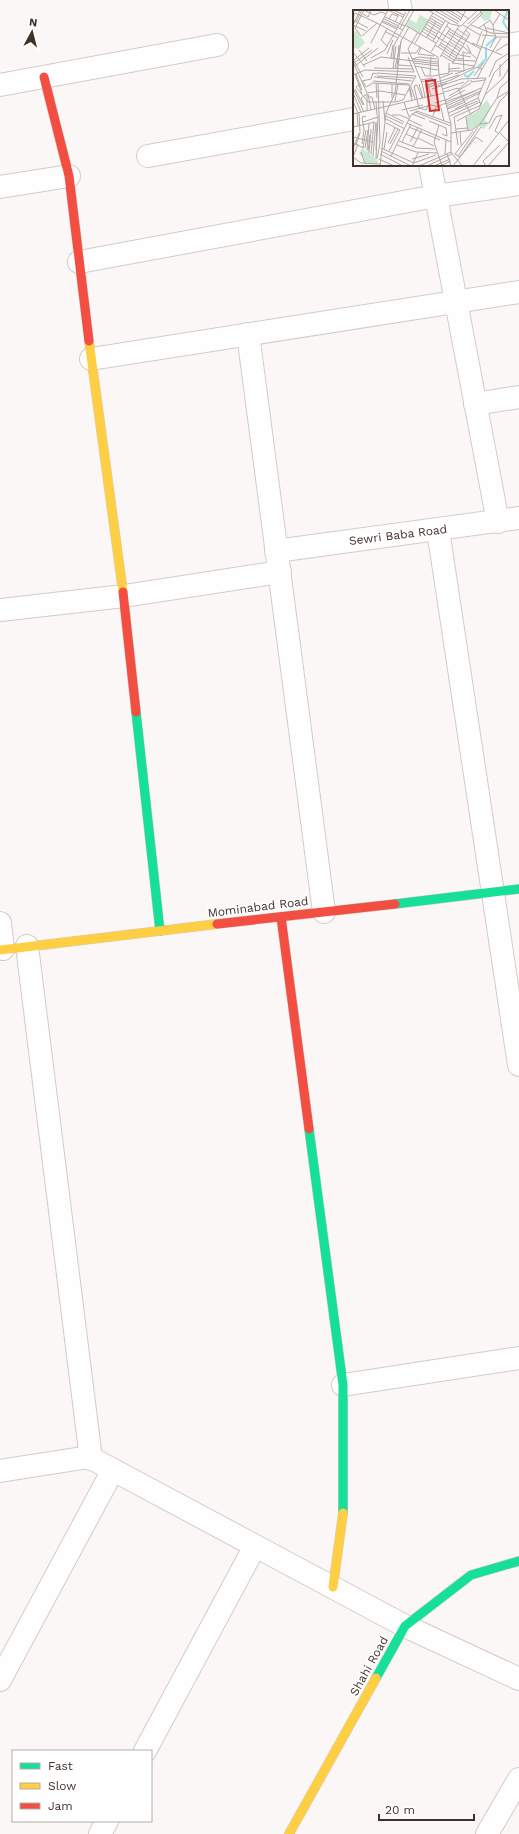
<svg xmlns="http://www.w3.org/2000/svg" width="519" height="1834" viewBox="0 0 519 1834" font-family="'Work Sans',sans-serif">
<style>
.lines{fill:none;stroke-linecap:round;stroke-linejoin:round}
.street-casing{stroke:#d4cbc7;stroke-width:24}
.fast-casing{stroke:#d4cbc7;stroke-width:10}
.slow-casing{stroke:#d4cbc7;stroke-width:10}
.jam-casing{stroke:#d4cbc7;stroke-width:10}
.street{stroke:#fefefe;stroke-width:22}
.fast{stroke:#16e098;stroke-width:9}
.slow{stroke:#ffcf43;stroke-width:9}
.jam{stroke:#f24e42;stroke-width:9}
.labels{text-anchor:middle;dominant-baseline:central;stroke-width:3;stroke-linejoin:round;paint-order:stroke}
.street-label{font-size:12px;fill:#40312a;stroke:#fff}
.inset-river{fill:none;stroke:#91e0ee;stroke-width:2}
.inset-road{fill:none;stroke:#b0a8a4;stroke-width:1}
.view{fill:#d62828;fill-opacity:0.15;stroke:#d62828;stroke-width:2}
.inset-edge{fill:none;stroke:#40312a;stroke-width:2}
</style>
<rect width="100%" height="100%" fill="#fbf7f6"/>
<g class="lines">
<g class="street-casing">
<g id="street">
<path d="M 399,0 L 401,11"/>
<path d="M 508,45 L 519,43"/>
<path d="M 0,85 L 217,45"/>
<path d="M 148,156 L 354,119"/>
<path d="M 430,165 L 498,522"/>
<path d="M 0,187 L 69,176"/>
<path d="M 79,262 L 436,196 L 519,184"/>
<path d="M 248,334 L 324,912"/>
<path d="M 91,359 L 519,292"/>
<path d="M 475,404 L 519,397"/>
<path d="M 438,530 L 519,1065"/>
<path d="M 276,551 L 519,518"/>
<path d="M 0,610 L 124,596 L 280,572"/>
<path d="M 0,923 L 3,949"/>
<path d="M 27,946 L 91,1459"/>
<path d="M 343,1385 L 519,1358"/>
<path d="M 0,1471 L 89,1457 L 405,1626 L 519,1679"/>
<path d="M 0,1680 L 113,1470"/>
<path d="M 145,1751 L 255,1546"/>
<path d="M 100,1834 L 107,1821"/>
<path d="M 487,1834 L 519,1779"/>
</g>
</g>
<g class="fast-casing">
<g id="fast">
<path d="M 136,712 L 160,931"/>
<path d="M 395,904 L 519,889"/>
<path d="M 309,1129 L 343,1385 L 343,1513"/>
<path d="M 376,1678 L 405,1626 L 471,1575 L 519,1561"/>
</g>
</g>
<g class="slow-casing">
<g id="slow">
<path d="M 89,341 L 123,592"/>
<path d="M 0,950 L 217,924"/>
<path d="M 333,1587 L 343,1513"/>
<path d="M 289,1834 L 376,1678"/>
</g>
</g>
<g class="jam-casing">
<g id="jam">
<path d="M 44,77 L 69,176 L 89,341"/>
<path d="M 123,592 L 136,712"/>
<path d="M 281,917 L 309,1129"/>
<path d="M 217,924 L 395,904"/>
</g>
</g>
<use href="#street" class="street"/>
<use href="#fast" class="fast"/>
<use href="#slow" class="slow"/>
<use href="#jam" class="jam"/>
</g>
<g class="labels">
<g class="street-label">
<text transform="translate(398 535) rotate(-7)">Sewri Baba Road</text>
<text transform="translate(258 907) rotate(-7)">Mominabad Road</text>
<text transform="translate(369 1666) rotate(-61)">Shahi Road</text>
</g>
</g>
<g transform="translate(353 10)">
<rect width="156" height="156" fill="#fbf7f6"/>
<path d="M 127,0 L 139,1 L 137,9 L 131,11 L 127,6 L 129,2 ZM 67,5 L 76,10 L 68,24 L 53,15 L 56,9 L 63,13 ZM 3,20 L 12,33 L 5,39 L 0,37 L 0,24 ZM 134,90 L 138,97 L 132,110 L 135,114 L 131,119 L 125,116 L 115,121 L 113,107 L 123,102 ZM 9,138 L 24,149 L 25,154 L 11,154 L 11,148 L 6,144 Z" fill="#cbe9d2"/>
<path class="inset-river" d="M 155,0 L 150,12 L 156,21M 133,36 L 143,27M 125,57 L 133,49 L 133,37M 111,65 L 115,67 L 121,61"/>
<path class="inset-road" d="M 11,0 L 21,5 L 28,2 L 33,4M 40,0 L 51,5M 75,0 L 98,14 L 108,16 L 125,0M 81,0 L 105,14M 86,0 L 106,12M 92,0 L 108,10M 96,0 L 109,8M 102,0 L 116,9M 141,0 L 156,10M 10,4 L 15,7 L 18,1M 79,6 L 91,13M 0,7 L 2,3 L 24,13 L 85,47 L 86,65 L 98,114 L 98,142 L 109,156M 32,7 L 52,16M 77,8 L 89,15M 31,9 L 46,16M 36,9 L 39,4 L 45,6 L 42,12M 0,10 L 15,18M 76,10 L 88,17M 2,11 L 0,15 L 13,21M 2,11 L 7,0M 30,11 L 50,20M 107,11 L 113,0M 3,12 L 9,0M 29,12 L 44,19M 75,12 L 87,19M 73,14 L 112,38 L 124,49M 115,14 L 128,2M 52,15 L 83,33M 110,15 L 127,25M 118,15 L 138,23 L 156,24M 72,17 L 84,24M 47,18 L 57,0M 114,18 L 127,6 L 129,3 L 126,0M 126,18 L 137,10 L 140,15M 133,18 L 156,23M 71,19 L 107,41M 97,19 L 114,30M 104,19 L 116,27M 69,21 L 81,29M 95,21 L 128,39M 33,22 L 45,28M 65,22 L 55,39 L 69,73 L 72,87M 94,23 L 111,34M 141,24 L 140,15 L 147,4M 142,24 L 143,27 L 156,27M 129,25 L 142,26M 8,26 L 2,18 L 11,0M 9,26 L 24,13M 74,27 L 83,11M 80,31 L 92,11M 97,32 L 108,39M 18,33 L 35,0 L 50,7M 62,33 L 80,3M 88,33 L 107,45 L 118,47M 119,33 L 149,45M 124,34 L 129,21M 82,35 L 103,48 L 111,49M 87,35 L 104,46M 34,36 L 28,30 L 34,19M 85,37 L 97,19 L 94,16M 68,38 L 65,44 L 81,46M 137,38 L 143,27M 6,40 L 14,51M 143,41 L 156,33M 0,42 L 12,57M 78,42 L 96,12M 48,43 L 63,43 L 67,37M 90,43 L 102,51M 111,43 L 118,43 L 114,35M 34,44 L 40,30M 88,45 L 100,52M 87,47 L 106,16M 96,47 L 114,18M 18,48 L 32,40 L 53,2M 38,48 L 40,35M 40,48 L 41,35 L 61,0M 0,49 L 10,67M 59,49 L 66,47 L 84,49M 60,49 L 85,52M 1,50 L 16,38M 102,50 L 123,51M 0,52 L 14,83 L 27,81 L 52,85M 1,53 L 19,40M 61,53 L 85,56M 100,53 L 122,56M 99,54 L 117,24 L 112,20M 10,55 L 28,47 L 85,54M 46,55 L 59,56M 2,56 L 25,38M 62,56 L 85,60M 68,57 L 72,66 L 80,66 L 96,63 L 96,53M 124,57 L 129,59 L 124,69M 21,58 L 60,59M 40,58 L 43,36M 42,58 L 48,32M 44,58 L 46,35M 95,59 L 107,58M 129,59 L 148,28M 95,61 L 111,61 L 110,41M 24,63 L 63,66M 2,64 L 9,84M 3,64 L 9,80M 102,64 L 121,57 L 134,22 L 131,14M 0,65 L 12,60 L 61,62 L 55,47M 24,66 L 61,68M 77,66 L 78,47M 121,66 L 131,52M 21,67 L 59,71M 136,67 L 143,51 L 156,43M 147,67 L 147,54M 87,68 L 100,63M 68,70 L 79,68 L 83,78M 118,70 L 118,72 L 132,70M 9,71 L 18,69 L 20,63 L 24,64M 10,71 L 13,77 L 20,73 L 56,75 L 59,87M 20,71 L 57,74M 68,72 L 84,69M 74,72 L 78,86M 23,73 L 24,88M 8,74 L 3,77 L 15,92 L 42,92 L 50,90 L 63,66M 66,74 L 70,88M 72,74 L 75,86M 75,75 L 106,65M 58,77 L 62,89M 76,77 L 98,70 L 124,57M 82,77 L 94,73M 56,78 L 59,90M 2,79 L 10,95M 79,79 L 108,69 L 133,68 L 125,87 L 128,95M 82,79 L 85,92M 90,79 L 111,72M 106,79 L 116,70M 1,80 L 11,102M 91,82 L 105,78 L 118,105M 0,83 L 8,102M 14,84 L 14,101M 15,84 L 18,100M 133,84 L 150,68 L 156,58M 96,86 L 118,73M 16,87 L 19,87 L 22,99M 39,88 L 39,74M 69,88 L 64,75 L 61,76 L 66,98 L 73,100 L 75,95M 144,88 L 156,81M 0,91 L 5,103M 30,91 L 32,111M 42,91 L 45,74M 23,92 L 24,105M 51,92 L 56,107M 92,92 L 122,81M 82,93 L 95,89 L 112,80M 93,94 L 128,78M 11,95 L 8,88 L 14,84M 93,96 L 128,81M 88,98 L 91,111M 94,98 L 127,83M 95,99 L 112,92M 102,99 L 125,88M 49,100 L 70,95M 57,101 L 78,95 L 88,97M 64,101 L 97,113M 62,102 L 98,116M 4,103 L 5,116M 33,103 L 51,112M 95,103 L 125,91M 0,104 L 91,83M 59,104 L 72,109M 39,105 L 47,105 L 56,109M 33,106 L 50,114M 80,106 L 83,97 L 93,93M 97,106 L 127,92M 113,107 L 115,121M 33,109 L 52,119M 56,110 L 69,116M 76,111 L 93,118 L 94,126 L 89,124M 104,111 L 126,99 L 141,63 L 156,48M 10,112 L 25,107M 33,113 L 47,120 L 36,141M 54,113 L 98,132M 127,114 L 136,113 L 147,91 L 156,82M 86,115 L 81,132 L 89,156M 0,117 L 22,112M 56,117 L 87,130M 103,119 L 115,118M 136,119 L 143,107 L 149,105 L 142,121 L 145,123M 107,122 L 108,135M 98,123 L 119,120 L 127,114 L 144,88 L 147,78 L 156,70M 53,124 L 64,129M 0,127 L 20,132M 65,128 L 81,136M 46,131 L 64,138 L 82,139M 49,132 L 58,114M 57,132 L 65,117M 0,133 L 11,138M 35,133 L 42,118M 5,134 L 0,147 L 8,153 L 27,154M 9,134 L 11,120 L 9,107 L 13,106M 37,134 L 45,119M 3,135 L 7,123 L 6,103M 44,135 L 63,142 L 84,143M 105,135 L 101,107 L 128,95M 60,137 L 69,119M 10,138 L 13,120M 12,138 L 15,120M 28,138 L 61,153 L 83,145M 0,139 L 6,123M 31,139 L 34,122M 14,140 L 16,114M 23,140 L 24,113M 15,141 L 17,125M 28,141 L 58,156M 8,142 L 12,154M 16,143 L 18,119M 18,144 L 21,112M 27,144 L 50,156M 92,144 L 93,130M 94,144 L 98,156M 102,144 L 107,147 L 128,117M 102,144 L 120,121M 20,146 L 23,112M 38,146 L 58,105 L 64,101M 105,146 L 125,117M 23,148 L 25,105M 24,149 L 27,133 L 25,73M 26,149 L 41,156M 59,149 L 76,144M 27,156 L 33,103 L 42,83 L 48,31 L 56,17M 59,156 L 65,143M 66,156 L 98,142M 74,156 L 99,144M 81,156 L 97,149M 87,156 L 98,151M 100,156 L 123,127 L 130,132M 120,156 L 156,110M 133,156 L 130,151 L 147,135M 135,156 L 156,132 L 147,123"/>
<path class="view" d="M 82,70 L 86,100 L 77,101 L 73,71 Z"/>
<rect width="156" height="156" class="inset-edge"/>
</g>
<rect x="12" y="1750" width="140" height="72" fill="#ffffff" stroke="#b3adaa"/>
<rect x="20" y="1763" width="20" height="6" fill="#16e098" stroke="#b3adaa"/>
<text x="48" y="1770" font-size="12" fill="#40312a">Fast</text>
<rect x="20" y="1783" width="20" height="6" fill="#ffcf43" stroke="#b3adaa"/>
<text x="48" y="1790" font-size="12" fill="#40312a">Slow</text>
<rect x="20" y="1803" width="20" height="6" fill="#f24e42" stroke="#b3adaa"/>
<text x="48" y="1810" font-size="12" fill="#40312a">Jam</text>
<g transform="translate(32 32) rotate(7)" stroke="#ffffff" stroke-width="3" paint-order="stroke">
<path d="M0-3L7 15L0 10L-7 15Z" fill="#40312a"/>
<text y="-6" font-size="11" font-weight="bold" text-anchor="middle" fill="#40312a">N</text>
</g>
<path d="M379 1814v6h95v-6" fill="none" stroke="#40312a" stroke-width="2"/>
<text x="385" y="1814" font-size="12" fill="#40312a" stroke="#ffffff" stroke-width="3" paint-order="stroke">20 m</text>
</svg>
